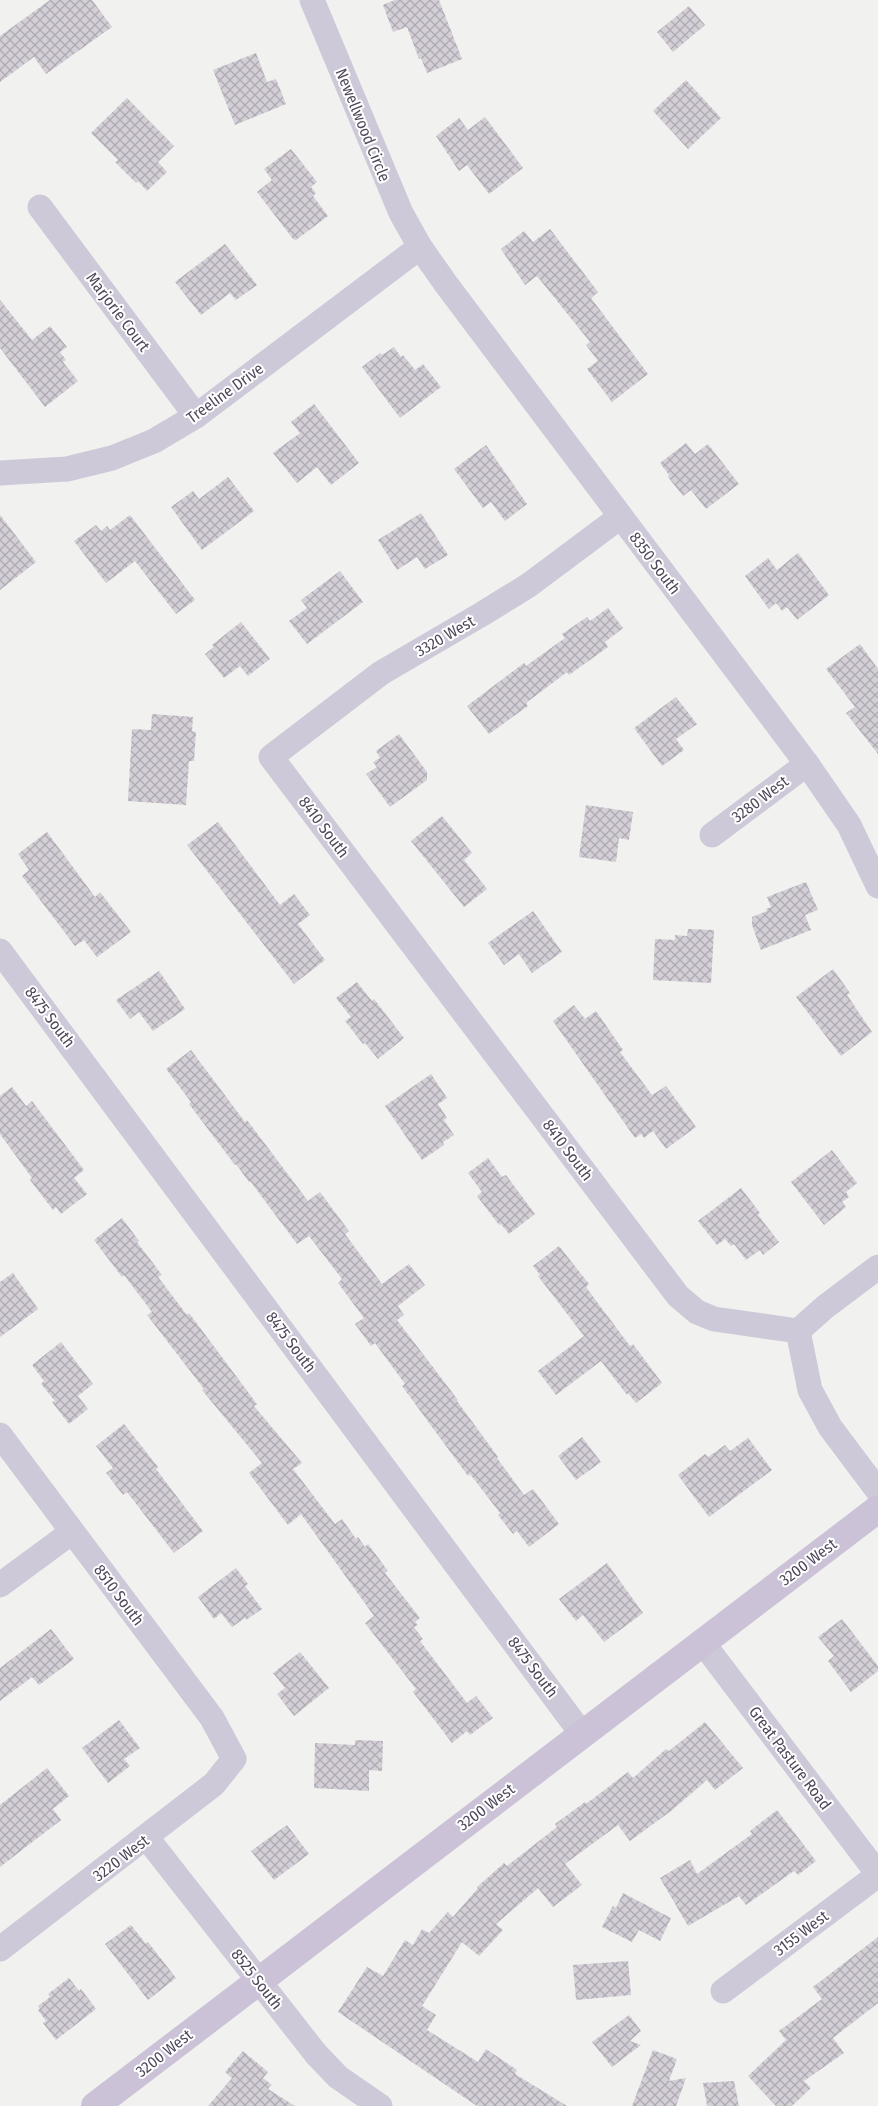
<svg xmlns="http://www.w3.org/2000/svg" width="878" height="2106" viewBox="0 0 878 2106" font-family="'Fira Sans Condensed',sans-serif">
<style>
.building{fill:url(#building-cross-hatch)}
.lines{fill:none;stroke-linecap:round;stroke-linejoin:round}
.street{stroke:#cec9d8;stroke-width:25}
.secondary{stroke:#cbc2d7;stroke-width:28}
.labels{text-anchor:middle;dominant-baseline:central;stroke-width:4;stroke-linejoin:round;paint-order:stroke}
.street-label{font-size:16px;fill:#4f485b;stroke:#fff}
</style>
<defs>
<pattern id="building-cross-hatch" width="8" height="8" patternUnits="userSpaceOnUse" patternTransform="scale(1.25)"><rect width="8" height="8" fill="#d4cfd6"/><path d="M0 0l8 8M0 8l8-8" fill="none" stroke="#aeaab1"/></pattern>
</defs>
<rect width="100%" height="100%" fill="#f1f1ef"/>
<g class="building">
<path d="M 50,0 L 92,0 L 112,27 L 46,74 L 34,57 L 0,82 L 0,36 Z"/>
<path d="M 395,0 L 439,0 L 462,59 L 427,73 L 421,58 L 419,59 L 407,27 L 393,32 L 383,5 Z"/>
<path d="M 689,6 L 705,25 L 673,52 L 657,32 Z"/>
<path d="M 256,53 L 267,82 L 276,79 L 286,104 L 235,125 L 213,70 Z"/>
<path d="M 686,80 L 721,118 L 688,149 L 653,111 Z"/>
<path d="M 127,98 L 174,146 L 158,162 L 167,172 L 147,191 L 138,181 L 136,183 L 115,162 L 118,160 L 91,133 Z"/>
<path d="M 485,117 L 523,168 L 489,194 L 467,165 L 459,171 L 436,136 L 459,118 L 468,130 Z"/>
<path d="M 291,149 L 317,182 L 311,187 L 316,193 L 313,196 L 328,216 L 296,240 L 293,239 L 257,192 L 272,180 L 264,169 Z"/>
<path d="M 550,229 L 598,292 L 591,298 L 648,374 L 612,402 L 587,369 L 598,361 L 586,345 L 590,342 L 537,276 L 525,285 L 501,249 L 524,231 L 533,242 Z"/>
<path d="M 225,244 L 257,285 L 236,300 L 230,293 L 201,315 L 175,282 Z"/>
<path d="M 0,300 L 32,340 L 50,326 L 67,347 L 60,352 L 66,360 L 63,362 L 78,381 L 45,407 L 0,348 Z"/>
<path d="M 394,347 L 401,357 L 403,355 L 415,370 L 423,364 L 441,387 L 400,418 L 362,367 L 380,353 L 382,355 Z"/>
<path d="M 314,404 L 359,463 L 331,485 L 317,467 L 297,483 L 273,453 L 300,433 L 291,422 Z"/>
<path d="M 686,443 L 695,454 L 708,444 L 739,484 L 706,509 L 691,490 L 683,496 L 668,477 L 669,475 L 660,463 Z"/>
<path d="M 486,445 L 527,504 L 505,521 L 491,502 L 483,508 L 454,469 Z"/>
<path d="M 228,477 L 254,511 L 202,550 L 171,507 L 193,491 L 199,499 Z"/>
<path d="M 421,513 L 448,555 L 425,569 L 417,557 L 397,570 L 378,540 Z"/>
<path d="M 0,515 L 36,562 L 0,590 Z"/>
<path d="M 130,515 L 195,600 L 176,614 L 135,561 L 106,583 L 74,541 L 96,525 L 101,531 L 107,526 L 110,530 Z"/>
<path d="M 798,553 L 829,595 L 797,620 L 787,607 L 782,611 L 776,603 L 769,609 L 745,576 L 768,558 L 777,570 Z"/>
<path d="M 340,571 L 363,602 L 307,644 L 289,621 L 307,608 L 301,600 Z"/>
<path d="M 608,608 L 623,628 L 605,642 L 608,647 L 569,675 L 567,672 L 526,703 L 528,706 L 489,734 L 467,706 L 524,663 L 526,666 L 565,638 L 562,634 L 587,617 L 590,621 Z"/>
<path d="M 241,622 L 270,659 L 248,676 L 240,666 L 224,678 L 205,654 L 214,647 L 212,645 Z"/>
<path d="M 860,644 L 878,669 L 878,754 L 846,713 L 855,707 L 826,669 Z"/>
<path d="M 676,697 L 697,724 L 676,739 L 684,750 L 662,766 L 634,728 Z"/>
<path d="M 152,714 L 193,717 L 192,731 L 196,732 L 194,761 L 189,761 L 186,805 L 128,801 L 132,729 L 151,730 Z"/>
<path d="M 399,734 L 427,772 L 427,780 L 390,807 L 366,774 L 377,767 L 373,762 L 380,758 L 376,751 Z"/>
<path d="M 586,805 L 633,812 L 629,840 L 619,838 L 616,862 L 579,857 Z"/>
<path d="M 442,816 L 472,853 L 464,860 L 487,889 L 464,907 L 411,841 Z"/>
<path d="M 218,822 L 280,905 L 294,894 L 310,915 L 298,924 L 325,960 L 294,984 L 187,845 Z"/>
<path d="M 47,832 L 95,897 L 100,892 L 131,932 L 97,957 L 84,940 L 75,946 L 22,876 L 29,870 L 18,854 Z"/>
<path d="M 806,882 L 818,910 L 805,915 L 811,930 L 761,950 L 752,925 L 752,917 L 767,911 L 766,909 L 771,907 L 767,897 Z"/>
<path d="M 533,911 L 562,952 L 532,973 L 519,954 L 504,965 L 488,943 Z"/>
<path d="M 688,929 L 714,930 L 711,983 L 653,980 L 655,939 L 675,940 L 675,935 L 687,936 Z"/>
<path d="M 833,969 L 850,993 L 847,995 L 872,1032 L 841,1056 L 796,997 Z"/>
<path d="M 159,971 L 185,1009 L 153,1031 L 139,1012 L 130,1019 L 116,1000 Z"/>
<path d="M 357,982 L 372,1001 L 374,999 L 404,1038 L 378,1059 L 365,1043 L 363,1044 L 345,1021 L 351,1017 L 336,998 Z"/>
<path d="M 574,1005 L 585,1019 L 596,1011 L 623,1050 L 620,1052 L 652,1095 L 666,1086 L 696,1127 L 666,1149 L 653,1131 L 644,1138 L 641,1134 L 635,1138 L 553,1021 Z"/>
<path d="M 191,1050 L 245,1122 L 247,1120 L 308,1201 L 320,1192 L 349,1231 L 345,1234 L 382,1284 L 409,1264 L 425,1285 L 398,1306 L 404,1315 L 397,1320 L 458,1400 L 457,1401 L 498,1457 L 497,1458 L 524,1495 L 533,1489 L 559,1524 L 529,1547 L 517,1531 L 513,1534 L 498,1515 L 500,1513 L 470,1474 L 468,1476 L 402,1386 L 405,1384 L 375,1343 L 371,1346 L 355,1324 L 364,1318 L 338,1283 L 342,1279 L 309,1236 L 297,1244 L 250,1181 L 249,1182 L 236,1164 L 235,1165 L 189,1104 L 191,1102 L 166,1069 Z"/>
<path d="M 431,1074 L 447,1098 L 438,1104 L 447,1118 L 444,1120 L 454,1135 L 443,1142 L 444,1145 L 422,1160 L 385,1106 Z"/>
<path d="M 12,1087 L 26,1106 L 32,1101 L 84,1170 L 74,1178 L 87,1194 L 61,1214 L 56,1207 L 53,1210 L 30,1180 L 32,1178 L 0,1134 L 0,1096 Z"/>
<path d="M 832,1150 L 857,1183 L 846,1192 L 849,1197 L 842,1202 L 846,1207 L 824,1225 L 791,1182 Z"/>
<path d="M 488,1158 L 502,1177 L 506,1175 L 535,1214 L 509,1234 L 501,1224 L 499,1225 L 477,1196 L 482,1192 L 468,1173 Z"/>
<path d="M 741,1188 L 760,1213 L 758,1215 L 779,1242 L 763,1255 L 760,1250 L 746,1260 L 734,1244 L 731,1246 L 725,1239 L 717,1245 L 698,1221 Z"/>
<path d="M 122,1218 L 139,1241 L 137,1242 L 162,1275 L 158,1277 L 187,1315 L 189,1313 L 257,1404 L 254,1406 L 302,1463 L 293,1469 L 335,1524 L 342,1519 L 356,1539 L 358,1537 L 365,1547 L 368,1544 L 388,1571 L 385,1573 L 420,1618 L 415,1622 L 418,1625 L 414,1627 L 423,1639 L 420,1641 L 467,1703 L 476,1696 L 493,1718 L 470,1735 L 467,1731 L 452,1743 L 413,1692 L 416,1689 L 365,1623 L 374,1616 L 301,1514 L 288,1525 L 249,1473 L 262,1463 L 202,1390 L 204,1389 L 147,1315 L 152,1312 L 124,1275 L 122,1277 L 94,1240 Z"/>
<path d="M 559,1246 L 589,1284 L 586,1287 L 600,1306 L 630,1346 L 633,1344 L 662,1383 L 636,1403 L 628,1393 L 627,1395 L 601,1361 L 556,1395 L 538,1371 L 584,1336 L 538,1276 L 540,1275 L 533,1266 Z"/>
<path d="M 13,1273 L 38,1309 L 0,1337 L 0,1282 Z"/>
<path d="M 61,1342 L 93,1384 L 78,1396 L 88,1409 L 69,1424 L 52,1402 L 55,1401 L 41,1384 L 44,1381 L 32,1365 Z"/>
<path d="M 124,1424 L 158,1467 L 156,1469 L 203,1531 L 174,1553 L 127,1492 L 123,1495 L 106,1473 L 113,1468 L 96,1446 Z"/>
<path d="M 582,1437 L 601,1462 L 576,1480 L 558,1456 Z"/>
<path d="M 748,1438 L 772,1470 L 709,1517 L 678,1475 L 705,1454 L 708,1457 L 725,1445 L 730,1451 Z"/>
<path d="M 607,1563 L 643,1613 L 604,1642 L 583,1615 L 576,1621 L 559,1599 Z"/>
<path d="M 236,1568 L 248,1584 L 245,1586 L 262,1609 L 246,1620 L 245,1618 L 232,1627 L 221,1613 L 214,1619 L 198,1597 Z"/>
<path d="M 842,1619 L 878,1666 L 878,1671 L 851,1692 L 828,1661 L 834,1656 L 818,1637 Z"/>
<path d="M 51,1629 L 74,1659 L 39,1685 L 32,1677 L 0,1701 L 0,1668 Z"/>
<path d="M 300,1652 L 329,1688 L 294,1716 L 277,1694 L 285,1688 L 273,1673 Z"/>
<path d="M 119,1720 L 140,1748 L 124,1759 L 130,1766 L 108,1783 L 82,1748 Z"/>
<path d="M 705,1722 L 743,1768 L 715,1790 L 707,1780 L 671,1811 L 630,1841 L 618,1825 L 565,1864 L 582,1885 L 553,1907 L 538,1888 L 496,1924 L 503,1930 L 479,1956 L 462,1942 L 422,2006 L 436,2015 L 427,2030 L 478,2062 L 486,2049 L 517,2070 L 515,2074 L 567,2106 L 477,2106 L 338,2012 L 367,1967 L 383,1976 L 405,1940 L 413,1945 L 422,1929 L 429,1933 L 448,1912 L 453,1917 L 478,1888 L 477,1887 L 504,1863 L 507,1866 L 557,1827 L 555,1824 L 585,1802 L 586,1804 L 628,1772 L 633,1778 L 666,1749 L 669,1751 Z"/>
<path d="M 355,1740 L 383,1741 L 382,1771 L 369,1770 L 369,1791 L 314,1788 L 315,1743 L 355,1745 Z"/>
<path d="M 47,1768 L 69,1796 L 53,1809 L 61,1820 L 0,1867 L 0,1805 Z"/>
<path d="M 777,1810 L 816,1861 L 798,1875 L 794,1871 L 746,1905 L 739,1896 L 688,1926 L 660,1878 L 690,1860 L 697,1874 L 752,1834 L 750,1831 Z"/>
<path d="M 287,1825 L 309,1854 L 274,1880 L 251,1851 Z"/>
<path d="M 623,1893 L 671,1918 L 660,1941 L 639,1930 L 632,1942 L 602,1927 L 613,1906 L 616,1908 Z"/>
<path d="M 131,1925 L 146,1944 L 148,1942 L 176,1978 L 148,2000 L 105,1944 Z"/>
<path d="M 878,1937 L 878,2003 L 833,2038 L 844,2053 L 804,2081 L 811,2088 L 792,2106 L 776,2106 L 748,2076 L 786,2040 L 779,2031 L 822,1999 L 813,1987 Z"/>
<path d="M 628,1961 L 631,1995 L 576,2000 L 573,1965 Z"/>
<path d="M 69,1978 L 79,1991 L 81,1989 L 96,2009 L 56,2040 L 43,2023 L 46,2021 L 38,2010 L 40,2009 L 38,2006 L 50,1997 L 48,1994 Z"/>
<path d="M 629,2015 L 641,2031 L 630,2041 L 641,2045 L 612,2067 L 592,2042 Z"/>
<path d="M 653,2050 L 677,2059 L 669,2081 L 686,2078 L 676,2106 L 632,2106 Z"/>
<path d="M 243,2051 L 268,2072 L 263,2078 L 272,2085 L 268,2089 L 295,2106 L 208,2106 L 232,2078 L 225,2072 Z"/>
<path d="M 734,2081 L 739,2106 L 707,2106 L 703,2083 Z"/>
</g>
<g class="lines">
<g class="street">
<path d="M 312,0 L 401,213 L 420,247 L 446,284 L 807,764 L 849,825 L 878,886"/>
<path d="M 40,207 L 196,416"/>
<path d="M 0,473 L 67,469 L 112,458 L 154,441 L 196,416 L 420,247"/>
<path d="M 620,517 L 529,585 L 482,614 L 381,673 L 271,757 L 678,1296 L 697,1312 L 714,1319 L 798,1331 L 810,1390 L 830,1427 L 878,1491"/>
<path d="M 712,835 L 807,764"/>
<path d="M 0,951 L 582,1734"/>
<path d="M 798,1331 L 825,1307 L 878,1267"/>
<path d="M 0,1435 L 212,1718 L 234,1759 L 214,1784 L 0,1949"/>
<path d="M 0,1585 L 72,1532"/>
<path d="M 703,1643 L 878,1874"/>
<path d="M 147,1838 L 316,2054 L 338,2077 L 380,2106"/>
<path d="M 723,1991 L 878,1875"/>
</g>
<path class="secondary" d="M 95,2106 L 878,1509"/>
</g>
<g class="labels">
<g class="street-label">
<text transform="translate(363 125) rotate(68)">Newellwood Circle</text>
<text transform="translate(118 312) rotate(53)">Marjorie Court</text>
<text transform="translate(225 393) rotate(-36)">Treeline Drive</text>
<text transform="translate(655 563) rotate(53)">8350 South</text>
<text transform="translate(445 636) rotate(-30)">3320 West</text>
<text transform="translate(760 799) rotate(-37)">3280 West</text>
<text transform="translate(324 827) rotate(53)">8410 South</text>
<text transform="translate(50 1017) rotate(53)">8475 South</text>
<text transform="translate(568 1150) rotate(53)">8410 South</text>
<text transform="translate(291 1342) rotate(53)">8475 South</text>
<text transform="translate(808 1562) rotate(-37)">3200 West</text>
<text transform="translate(119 1595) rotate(53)">8510 South</text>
<text transform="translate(533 1667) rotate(53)">8475 South</text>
<text transform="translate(790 1758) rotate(53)">Great Pasture Road</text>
<text transform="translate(486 1807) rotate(-37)">3200 West</text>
<text transform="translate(121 1858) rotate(-37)">3220 West</text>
<text transform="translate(801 1933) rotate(-37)">3155 West</text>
<text transform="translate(257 1979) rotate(52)">8525 South</text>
<text transform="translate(164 2053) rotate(-38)">3200 West</text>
</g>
</g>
</svg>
